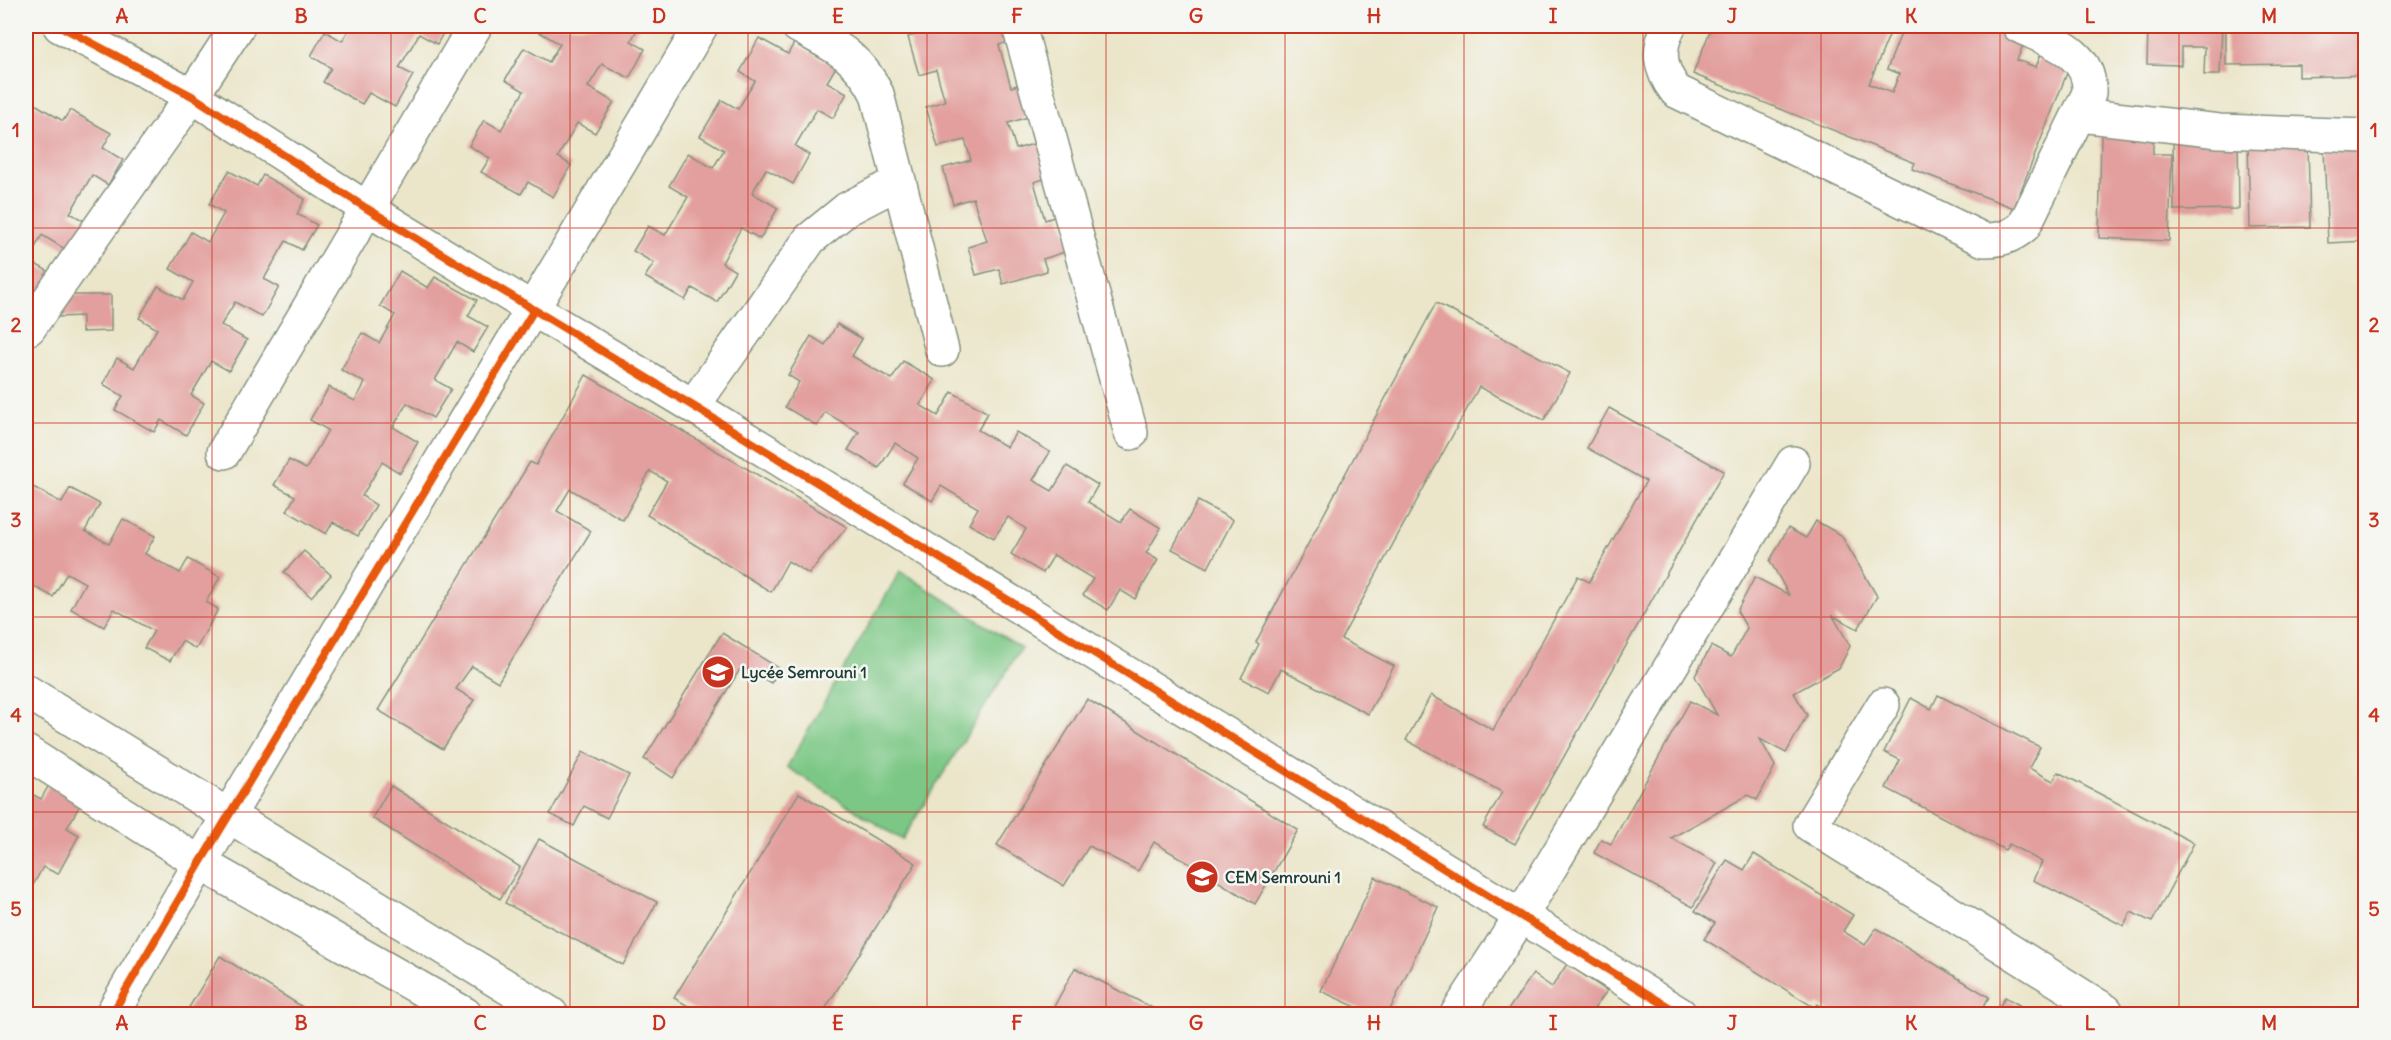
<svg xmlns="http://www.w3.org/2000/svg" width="2391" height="1040" viewBox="0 0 2391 1040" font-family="Delius,sans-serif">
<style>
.green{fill:#7bc785;stroke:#4d825c;stroke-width:1.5}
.building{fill:#e29f9d}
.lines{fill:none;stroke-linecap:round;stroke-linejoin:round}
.minor-casing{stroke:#85927f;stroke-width:36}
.minor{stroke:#fff;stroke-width:33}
.cycleway-casing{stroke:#f6f6f2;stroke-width:11}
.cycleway{stroke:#e8590c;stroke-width:8}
.grid{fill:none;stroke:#c8321e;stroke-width:1.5;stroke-opacity:0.55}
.labels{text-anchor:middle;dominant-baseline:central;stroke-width:5;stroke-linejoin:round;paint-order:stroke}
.poi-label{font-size:16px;font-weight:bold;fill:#1f3d34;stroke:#f6f6f2;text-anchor:start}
.neatline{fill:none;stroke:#c8321e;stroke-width:2}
.grid-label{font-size:20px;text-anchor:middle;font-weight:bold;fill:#c8321e}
</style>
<rect width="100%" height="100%" fill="#f6f6f2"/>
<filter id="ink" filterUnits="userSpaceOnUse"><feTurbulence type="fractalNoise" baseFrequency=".0167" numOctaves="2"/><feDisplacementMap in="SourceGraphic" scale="12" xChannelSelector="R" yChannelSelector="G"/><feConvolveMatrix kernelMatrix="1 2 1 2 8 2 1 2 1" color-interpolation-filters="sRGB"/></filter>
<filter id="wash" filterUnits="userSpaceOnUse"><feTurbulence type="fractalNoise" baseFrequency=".008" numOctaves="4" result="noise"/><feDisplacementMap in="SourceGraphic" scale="24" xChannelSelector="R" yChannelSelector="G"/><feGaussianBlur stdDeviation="1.35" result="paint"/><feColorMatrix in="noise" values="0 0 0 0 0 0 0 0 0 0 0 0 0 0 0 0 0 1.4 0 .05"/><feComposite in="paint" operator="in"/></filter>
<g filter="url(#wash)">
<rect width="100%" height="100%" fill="#ebe6ca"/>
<path class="green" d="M 900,571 L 1021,648 L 902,840 L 787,767 Z"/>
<g id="blocks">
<g class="building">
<path d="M 351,26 L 447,26 L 437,44 L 419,34 L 399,68 L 413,75 L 395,107 L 369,93 L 362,104 L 323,82 L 331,68 L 311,56 L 325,31 L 342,41 Z"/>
<path d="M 539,26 L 639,26 L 631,41 L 645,49 L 629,78 L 602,64 L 588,87 L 614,102 L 595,133 L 577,123 L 558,157 L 571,165 L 553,197 L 528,182 L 521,194 L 481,172 L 490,158 L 469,146 L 484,120 L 501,130 L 524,91 L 505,80 L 524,48 L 549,62 L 560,44 L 536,30 Z"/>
<path d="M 938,26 L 1013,26 L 1017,39 L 999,45 L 1011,87 L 1028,82 L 1038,114 L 1008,123 L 1016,149 L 1044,141 L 1054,176 L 1034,182 L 1045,220 L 1060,215 L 1071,250 L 1043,259 L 1047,271 L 1003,284 L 999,269 L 976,275 L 968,247 L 987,241 L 973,198 L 953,204 L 943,168 L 971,160 L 965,140 L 938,147 L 926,107 L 945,101 L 936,70 L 919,75 L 908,37 L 939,28 Z"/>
<path d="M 1712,26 L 1893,26 L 1869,84 L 1892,93 L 1899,74 L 1887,69 L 1904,26 L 2001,26 L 2027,35 L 2017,60 L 2036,67 L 2042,51 L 2071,63 L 2014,208 L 1912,169 L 1915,163 L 1693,74 Z"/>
<path d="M 2148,26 L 2222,26 L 2220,75 L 2204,75 L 2205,47 L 2181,47 L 2181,65 L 2147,64 Z"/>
<path d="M 2226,26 L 2366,26 L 2366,75 L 2299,77 L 2299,64 L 2226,65 Z"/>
<path d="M 759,38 L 788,54 L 794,43 L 836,67 L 827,82 L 847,93 L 833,118 L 817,109 L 795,146 L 809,155 L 793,184 L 766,169 L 752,193 L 778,208 L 760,239 L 741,228 L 722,263 L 735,271 L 717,302 L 692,288 L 685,300 L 645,277 L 654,263 L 633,251 L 648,226 L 665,235 L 688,197 L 669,186 L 688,153 L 713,168 L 724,150 L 700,136 L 722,100 L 738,109 L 755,81 L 740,72 Z"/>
<path d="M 35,104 L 63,121 L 70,110 L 111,133 L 103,148 L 123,160 L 108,185 L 92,175 L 70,213 L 86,222 L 68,251 L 42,235 L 28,260 L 53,274 L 35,306 L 26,300 L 26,156 L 30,147 L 26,145 L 26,121 Z"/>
<path d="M 2101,133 L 2153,134 L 2153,154 L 2172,154 L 2169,241 L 2099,238 Z"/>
<path d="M 2238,136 L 2239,209 L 2174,210 L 2173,137 Z"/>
<path d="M 2308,143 L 2310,227 L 2250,228 L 2248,145 Z"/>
<path d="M 2366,147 L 2366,241 L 2328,243 L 2324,149 Z"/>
<path d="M 229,171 L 257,186 L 263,175 L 305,199 L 297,214 L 317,225 L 302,250 L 286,241 L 264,279 L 279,287 L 262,317 L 235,302 L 221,325 L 247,340 L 229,371 L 211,361 L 191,395 L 204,403 L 186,435 L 161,420 L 154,432 L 115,410 L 123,396 L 103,384 L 117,358 L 134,368 L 157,329 L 139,318 L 158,286 L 183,300 L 193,282 L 170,269 L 191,232 L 208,242 L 224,213 L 209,204 Z"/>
<path d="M 400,271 L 428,288 L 435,277 L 477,300 L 468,316 L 488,327 L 473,352 L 457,342 L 435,380 L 451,389 L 433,418 L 407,403 L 393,427 L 418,442 L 400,473 L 382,462 L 362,496 L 376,505 L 358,536 L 333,522 L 326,534 L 287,511 L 295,496 L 274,485 L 289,460 L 306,469 L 328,430 L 310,420 L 329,387 L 355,401 L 365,383 L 341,370 L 362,333 L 379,343 L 395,315 L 380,306 Z"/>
<path d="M 58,295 L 111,295 L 111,331 L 82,332 L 82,316 L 58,317 Z"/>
<path d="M 1436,303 L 1570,373 L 1544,420 L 1479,387 L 1341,639 L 1394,666 L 1368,714 L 1281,669 L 1269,692 L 1241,678 L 1259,644 L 1256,642 Z"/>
<path d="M 837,324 L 862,339 L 852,356 L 872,368 L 892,379 L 903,361 L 935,380 L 920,405 L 938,416 L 952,392 L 988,413 L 978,430 L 1007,447 L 1016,432 L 1050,452 L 1033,480 L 1052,491 L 1067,466 L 1098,485 L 1088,502 L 1121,522 L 1130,509 L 1161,528 L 1146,553 L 1158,560 L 1135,599 L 1120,590 L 1108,610 L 1083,595 L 1093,579 L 1054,555 L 1043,573 L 1011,554 L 1026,529 L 1008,517 L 994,538 L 969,524 L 978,508 L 941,486 L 932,501 L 903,483 L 918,458 L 895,443 L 879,468 L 848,450 L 859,432 L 825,412 L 817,426 L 785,407 L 799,382 L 788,375 L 811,336 L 825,345 Z"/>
<path d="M 586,375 L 847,527 L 809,574 L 788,561 L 771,592 L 647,515 L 667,481 L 650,471 L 623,520 L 570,489 L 557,511 L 591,531 L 498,682 L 472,666 L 456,689 L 474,700 L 443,749 L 378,710 L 530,462 L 536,465 Z"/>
<path d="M 1609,408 L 1724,471 L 1515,844 L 1483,827 L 1502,792 L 1406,740 L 1431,695 L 1493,730 L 1578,576 L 1589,582 L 1646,481 L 1587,448 Z"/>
<path d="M 26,483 L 62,503 L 70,488 L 100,504 L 85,531 L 109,544 L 123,519 L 155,536 L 145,554 L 180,573 L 188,559 L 220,577 L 206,602 L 218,609 L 196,649 L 182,641 L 170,661 L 144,648 L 154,631 L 114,609 L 104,627 L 71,609 L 85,583 L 67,573 L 53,597 L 26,582 Z"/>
<path d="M 1198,501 L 1233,520 L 1208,568 L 1172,549 Z"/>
<path d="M 1816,521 L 1841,535 L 1877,596 L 1858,629 L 1833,616 L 1850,646 L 1839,668 L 1794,693 L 1807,715 L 1786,753 L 1760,739 L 1775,766 L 1757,800 L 1748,795 L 1671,838 L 1717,863 L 1693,907 L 1594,853 L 1601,839 L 1611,844 L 1690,701 L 1717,715 L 1695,676 L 1711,646 L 1731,657 L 1747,628 L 1737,611 L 1755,577 L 1789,595 L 1770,561 L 1788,528 L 1806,538 Z"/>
<path d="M 304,551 L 331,575 L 311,597 L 284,572 Z"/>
<path d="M 722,633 L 780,669 L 771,683 L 742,666 L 673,778 L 644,759 Z"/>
<path d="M 1938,695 L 2040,747 L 2029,768 L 2053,781 L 2058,772 L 2194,843 L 2152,922 L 2131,912 L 2124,926 L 2033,880 L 2042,862 L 2009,844 L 2005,850 L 1886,788 L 1900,760 L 1884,752 L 1911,698 L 1931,709 Z"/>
<path d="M 1087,699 L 1298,830 L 1255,904 L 1154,842 L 1138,871 L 1089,846 L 1064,886 L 997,845 Z"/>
<path d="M 583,752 L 629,775 L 607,818 L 584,806 L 574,826 L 550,814 Z"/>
<path d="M 49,785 L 81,803 L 67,828 L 79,835 L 58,874 L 43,867 L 32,887 L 26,884 L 26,791 L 41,799 Z"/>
<path d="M 391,786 L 520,867 L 500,899 L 372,818 Z"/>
<path d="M 799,793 L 916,863 L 822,1014 L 702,1014 L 674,998 Z"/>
<path d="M 539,839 L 657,902 L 623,965 L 505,903 Z"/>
<path d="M 1754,854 L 1853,915 L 1843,931 L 1865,945 L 1876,928 L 1989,997 L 1979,1014 L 1834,1014 L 1817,1004 L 1815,1008 L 1704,939 L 1715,923 L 1695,911 L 1727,860 L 1744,870 Z"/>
<path d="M 1375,877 L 1438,907 L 1388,1014 L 1371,1014 L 1321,991 Z"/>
<path d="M 220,956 L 314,1014 L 185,1014 Z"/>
<path d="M 1567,964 L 1607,991 L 1590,1014 L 1505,1014 L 1533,974 L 1552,987 Z"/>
<path d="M 1075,968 L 1164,1014 L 1050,1014 Z"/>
<path d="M 2005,997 L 2035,1014 L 1995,1014 Z"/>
</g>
</g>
</g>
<g filter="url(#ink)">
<use href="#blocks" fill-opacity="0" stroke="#85927f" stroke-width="1.5"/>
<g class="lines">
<g class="minor-casing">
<g id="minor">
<path d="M 60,26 L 192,96 L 366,208 L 693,406 L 1680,1014"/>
<path d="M 798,26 C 833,45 859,56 877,94 L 942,350"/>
<path d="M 1019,26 L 1131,433"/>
<path d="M 1669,26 C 1657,50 1659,69 1676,91 L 1984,240 C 2001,240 2011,237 2024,226 L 2089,93 C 2092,52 2050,41 2019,26"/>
<path d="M 2080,115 L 2219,131 L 2366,136"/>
<path d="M 29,328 L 192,96 L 238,26"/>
<path d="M 693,406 L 810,239 L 847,209 L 899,182"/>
<path d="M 224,452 L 475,26"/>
<path d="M 26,691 L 551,1014"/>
<path d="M 1883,705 L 1810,825 L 2106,1011 L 2104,1014"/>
<path d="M 26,752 L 200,863 L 465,1014"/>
<path d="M 112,1014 C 304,682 507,356 701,26"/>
<path d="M 1457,1014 L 1521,916 L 1793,463"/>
</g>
</g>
<use href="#minor" class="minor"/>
<g class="cycleway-casing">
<g id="cycleway">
<path d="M 60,26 L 192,96 L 366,208 L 693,406 L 1680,1014"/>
<path d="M 112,1014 L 200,863 L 534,310"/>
</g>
</g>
<use href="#cycleway" class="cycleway"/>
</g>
</g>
<path class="grid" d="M 212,26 L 212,1014M 391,26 L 391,1014M 570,26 L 570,1014M 748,26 L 748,1014M 927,26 L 927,1014M 1106,26 L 1106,1014M 1285,26 L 1285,1014M 1464,26 L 1464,1014M 1643,26 L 1643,1014M 1821,26 L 1821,1014M 2000,26 L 2000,1014M 2179,26 L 2179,1014M 26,228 L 2366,228M 26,423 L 2366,423M 26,617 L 2366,617M 26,812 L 2366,812"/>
<defs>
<g id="school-disc" transform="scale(1.725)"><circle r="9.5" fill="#c8321e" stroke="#f6f6f2"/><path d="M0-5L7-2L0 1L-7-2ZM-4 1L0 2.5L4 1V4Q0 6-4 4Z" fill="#fff"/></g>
</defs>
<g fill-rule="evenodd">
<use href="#school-disc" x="718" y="672"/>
<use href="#school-disc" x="1202" y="877"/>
</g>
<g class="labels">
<g class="poi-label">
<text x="741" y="672">Lycée Semrouni 1</text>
<text x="1225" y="877">CEM Semrouni 1</text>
</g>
</g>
<rect width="2391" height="1040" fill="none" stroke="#f6f6f2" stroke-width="66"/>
<rect x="33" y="33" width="2325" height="974" class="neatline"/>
<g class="grid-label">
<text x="122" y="23">A</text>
<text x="301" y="23">B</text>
<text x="480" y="23">C</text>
<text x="659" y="23">D</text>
<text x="838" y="23">E</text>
<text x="1017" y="23">F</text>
<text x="1196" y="23">G</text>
<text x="1374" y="23">H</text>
<text x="1553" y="23">I</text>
<text x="1732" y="23">J</text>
<text x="1911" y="23">K</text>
<text x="2090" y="23">L</text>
<text x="2269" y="23">M</text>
<text x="16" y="137">1</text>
<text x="2374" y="137">1</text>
<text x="16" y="332">2</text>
<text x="2374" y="332">2</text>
<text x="16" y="527">3</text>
<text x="2374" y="527">3</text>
<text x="16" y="722">4</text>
<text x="2374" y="722">4</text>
<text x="16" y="916">5</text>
<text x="2374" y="916">5</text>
<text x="122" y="1030">A</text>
<text x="301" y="1030">B</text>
<text x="480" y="1030">C</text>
<text x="659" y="1030">D</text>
<text x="838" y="1030">E</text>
<text x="1017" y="1030">F</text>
<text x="1196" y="1030">G</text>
<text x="1374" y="1030">H</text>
<text x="1553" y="1030">I</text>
<text x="1732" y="1030">J</text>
<text x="1911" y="1030">K</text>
<text x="2090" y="1030">L</text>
<text x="2269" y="1030">M</text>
</g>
</svg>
